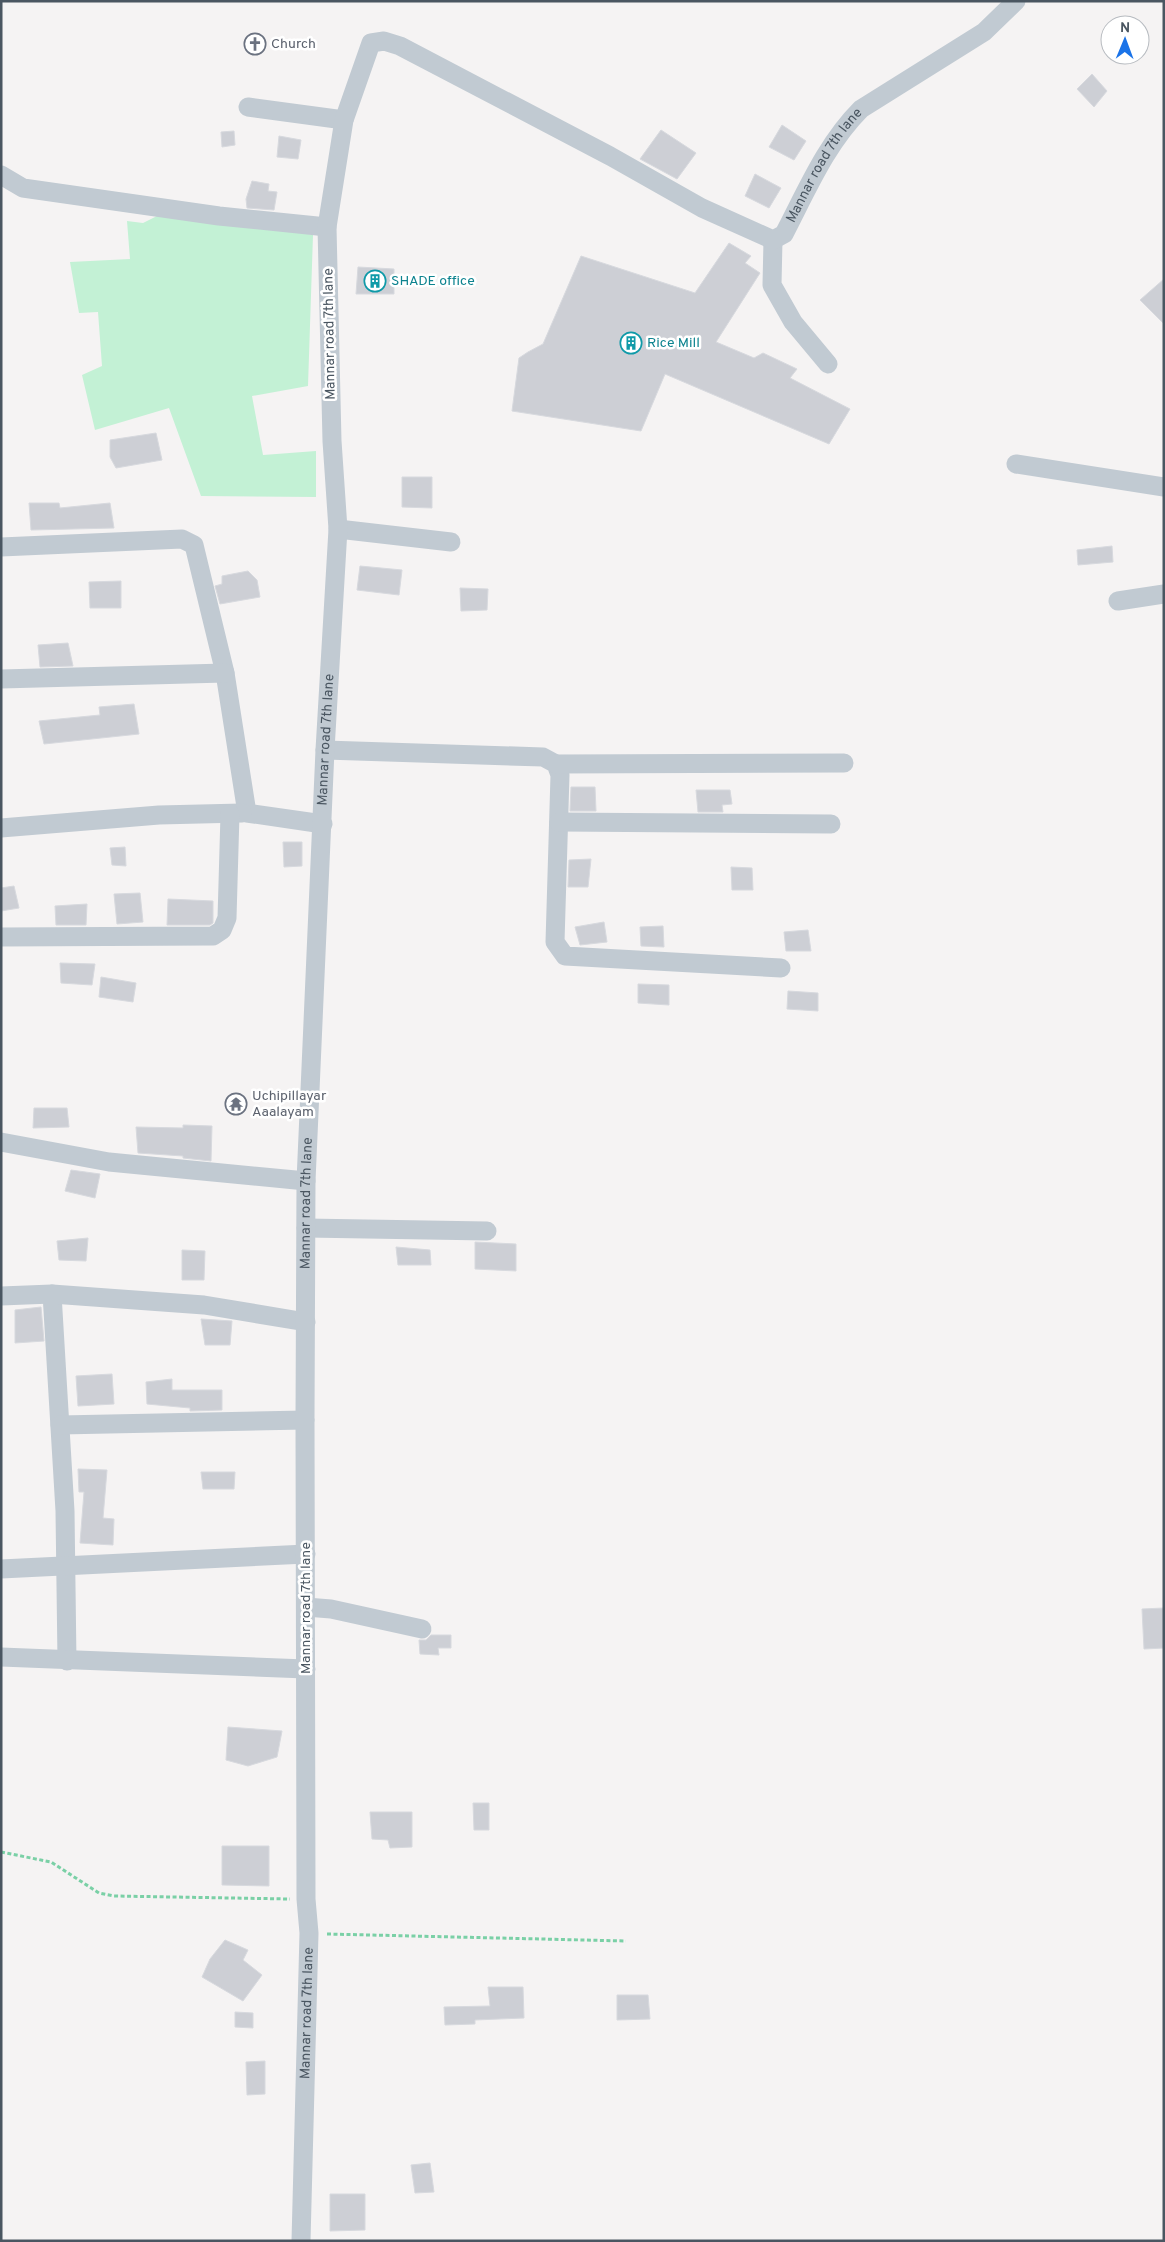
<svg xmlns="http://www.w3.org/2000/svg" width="1165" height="2242" viewBox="0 0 1165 2242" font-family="Overpass,sans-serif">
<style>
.green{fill:#c3f1d5}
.building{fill:#cdcfd5;stroke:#d7d9de}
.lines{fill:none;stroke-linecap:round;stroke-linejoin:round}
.path{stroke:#7ad0a6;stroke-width:3;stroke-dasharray:4 2.5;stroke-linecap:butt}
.minor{stroke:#c1cad2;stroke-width:19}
.labels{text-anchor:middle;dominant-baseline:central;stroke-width:5;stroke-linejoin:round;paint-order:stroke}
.worship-label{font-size:14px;fill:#5b616d;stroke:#fff;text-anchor:start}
.street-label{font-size:14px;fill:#4a5661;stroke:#fff}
.culture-label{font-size:14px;fill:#0d838f;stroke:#fff;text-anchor:start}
</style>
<rect width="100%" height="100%" fill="#f5f3f3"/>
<path class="green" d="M 157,216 L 264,224 L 313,235 L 308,386 L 252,396 L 263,455 L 316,451 L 316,497 L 201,496 L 169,408 L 95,430 L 82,375 L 102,366 L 98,312 L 79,313 L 70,262 L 130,259 L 127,221 L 143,223 Z"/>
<g class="building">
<path d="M 1092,74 L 1107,91 L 1094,107 L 1077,89 Z"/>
<path d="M 782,125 L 806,141 L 794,160 L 769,147 Z"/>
<path d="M 661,130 L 696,153 L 677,179 L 640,159 Z"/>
<path d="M 234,131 L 235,145 L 222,147 L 221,132 Z"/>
<path d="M 279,136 L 301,140 L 298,159 L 277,157 Z"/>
<path d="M 755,174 L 781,188 L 769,208 L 745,196 Z"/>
<path d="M 252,181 L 269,184 L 268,191 L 277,192 L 274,210 L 247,208 L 246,199 Z"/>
<path d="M 729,243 L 751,256 L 745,263 L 760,273 L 716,342 L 754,358 L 763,353 L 797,369 L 790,378 L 850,409 L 829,444 L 665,374 L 641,431 L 512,411 L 519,358 L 528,352 L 543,344 L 581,256 L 695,293 Z"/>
<path d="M 358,267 L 394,269 L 394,294 L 356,294 Z"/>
<path d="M 1164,279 L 1164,324 L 1140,300 Z"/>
<path d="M 156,433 L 162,460 L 116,468 L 110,457 L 110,440 Z"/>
<path d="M 402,477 L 432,477 L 432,508 L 402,507 Z"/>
<path d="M 29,503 L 59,503 L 60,508 L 110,503 L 114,528 L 31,530 Z"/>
<path d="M 1112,546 L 1113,562 L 1078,565 L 1077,550 Z"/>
<path d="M 360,566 L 402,570 L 399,595 L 357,590 Z"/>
<path d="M 248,571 L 257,580 L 260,597 L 220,604 L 215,586 L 222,584 L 222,576 Z"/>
<path d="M 121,581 L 121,608 L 90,608 L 89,582 Z"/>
<path d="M 460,588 L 488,589 L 487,610 L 461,611 Z"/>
<path d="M 68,643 L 73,666 L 40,667 L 38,645 Z"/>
<path d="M 134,704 L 139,734 L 44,744 L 39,721 L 100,715 L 99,707 Z"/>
<path d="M 571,787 L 595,787 L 596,811 L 570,811 Z"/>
<path d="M 696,790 L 730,790 L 732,804 L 722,805 L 723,812 L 698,812 Z"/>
<path d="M 283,842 L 302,842 L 302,866 L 284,867 Z"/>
<path d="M 125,847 L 126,866 L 112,865 L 110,848 Z"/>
<path d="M 591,859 L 588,887 L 568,887 L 569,860 Z"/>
<path d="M 731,867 L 752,868 L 753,890 L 732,890 Z"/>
<path d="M 14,886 L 19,908 L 1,911 L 1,888 Z"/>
<path d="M 140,893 L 143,922 L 117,924 L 114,894 Z"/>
<path d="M 168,899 L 213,901 L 213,923 L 210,925 L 167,925 Z"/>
<path d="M 87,904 L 86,925 L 56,925 L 55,906 Z"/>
<path d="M 604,922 L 607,942 L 580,945 L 575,927 Z"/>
<path d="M 663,926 L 664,947 L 641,946 L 640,927 Z"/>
<path d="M 808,930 L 811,951 L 786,951 L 784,932 Z"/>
<path d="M 60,963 L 95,964 L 92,985 L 61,983 Z"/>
<path d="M 101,977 L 136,983 L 133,1002 L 99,997 Z"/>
<path d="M 638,984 L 669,985 L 669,1005 L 638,1003 Z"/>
<path d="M 788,991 L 818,993 L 818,1011 L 787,1009 Z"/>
<path d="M 34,1108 L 67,1108 L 69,1127 L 33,1128 Z"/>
<path d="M 183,1125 L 212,1126 L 211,1161 L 183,1158 L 183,1156 L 138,1153 L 136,1127 L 183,1128 Z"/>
<path d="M 71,1170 L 100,1174 L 95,1198 L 65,1191 Z"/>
<path d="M 88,1238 L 86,1261 L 59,1260 L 57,1241 Z"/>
<path d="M 475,1242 L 516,1244 L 516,1271 L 475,1269 Z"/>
<path d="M 396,1247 L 430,1250 L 431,1265 L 398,1265 Z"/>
<path d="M 182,1250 L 205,1251 L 204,1280 L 182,1280 Z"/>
<path d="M 41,1307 L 44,1341 L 15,1343 L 15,1310 Z"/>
<path d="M 201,1319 L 232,1321 L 230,1345 L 205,1345 Z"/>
<path d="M 112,1374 L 114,1404 L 78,1406 L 76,1376 Z"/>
<path d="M 172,1379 L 172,1390 L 222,1390 L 222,1410 L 190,1411 L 190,1408 L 147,1404 L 146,1382 Z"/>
<path d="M 78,1469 L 107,1470 L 103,1518 L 114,1519 L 113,1545 L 80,1543 L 84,1492 L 79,1492 Z"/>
<path d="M 201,1472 L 235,1472 L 234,1489 L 203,1489 Z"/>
<path d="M 1164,1608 L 1164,1648 L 1144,1649 L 1142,1609 Z"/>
<path d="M 431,1635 L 451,1635 L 451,1648 L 438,1648 L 439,1655 L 420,1654 L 419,1640 L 426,1640 Z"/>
<path d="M 228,1727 L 282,1731 L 277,1757 L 248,1766 L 226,1760 Z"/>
<path d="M 473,1803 L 489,1803 L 489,1830 L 474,1830 Z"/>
<path d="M 370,1812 L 412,1812 L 412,1847 L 390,1848 L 388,1840 L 372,1839 Z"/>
<path d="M 222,1846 L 269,1846 L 269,1886 L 222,1885 Z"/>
<path d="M 225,1940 L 248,1950 L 243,1960 L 262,1975 L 243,2001 L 202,1977 L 210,1959 Z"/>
<path d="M 488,1987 L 523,1987 L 524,2018 L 475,2020 L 475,2024 L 445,2025 L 444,2007 L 490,2006 Z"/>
<path d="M 617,1995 L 648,1995 L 650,2019 L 617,2020 Z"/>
<path d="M 235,2012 L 253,2013 L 253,2028 L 235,2027 Z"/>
<path d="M 265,2061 L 265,2094 L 247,2095 L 246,2062 Z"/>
<path d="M 430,2163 L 434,2192 L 415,2193 L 411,2165 Z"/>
<path d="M 330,2194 L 365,2194 L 365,2230 L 330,2231 Z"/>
</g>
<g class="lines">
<g class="path">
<path d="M 1,1852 L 51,1862 L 99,1893 L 114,1896 L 290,1899"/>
<path d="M 327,1934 L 626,1941"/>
</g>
<g class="minor">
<path d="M 248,107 L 344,120"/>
<path d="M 1,175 L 23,188 L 219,216 L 327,227"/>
<path d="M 773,240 L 772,285 L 793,322 L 828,364"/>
<path d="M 1016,464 L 1164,487"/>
<path d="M 338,529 L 451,542"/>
<path d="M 1,547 L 182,539 L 194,545 L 225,673 L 247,813 L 323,824"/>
<path d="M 1118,601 L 1164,594"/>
<path d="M 1,679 L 225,673"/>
<path d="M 325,750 L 543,757 L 556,764 L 560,775 L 555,942 L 565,956 L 781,968"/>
<path d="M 556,764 L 844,763"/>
<path d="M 559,822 L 831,824"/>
<path d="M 1,828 L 159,815 L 242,813"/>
<path d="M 1,937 L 213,936 L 222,930 L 227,918 L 230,814"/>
<path d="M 1,1142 L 109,1162 L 306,1181"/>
<path d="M 306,1228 L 487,1231"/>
<path d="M 52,1294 L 65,1511 L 67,1661"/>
<path d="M 1,1296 L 52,1294 L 204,1305 L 306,1322"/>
<path d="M 60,1425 L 305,1420"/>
<path d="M 1,1569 L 306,1554"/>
<path d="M 306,1607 L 331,1609 L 422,1629"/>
<path d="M 1,1657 L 306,1669"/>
<path id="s1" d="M 301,2241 L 309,1933 L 306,1899 L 305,1420 L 306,1181 L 325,750 L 338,529 L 332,441 L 327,227 L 344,120 L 371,43 L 384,41 L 400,46 L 610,156 L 702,208 L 773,240 L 784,234 C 807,190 826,144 861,109 L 984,32 L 1016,1"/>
</g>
</g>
<defs>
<g id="church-ring" transform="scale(1.125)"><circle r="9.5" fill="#fff" stroke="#6b7280" stroke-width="1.5"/><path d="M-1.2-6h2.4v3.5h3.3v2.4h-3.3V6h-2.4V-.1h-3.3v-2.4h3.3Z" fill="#6b7280"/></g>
<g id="building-ring" transform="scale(1.125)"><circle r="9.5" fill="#fff" stroke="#0f9aa8" stroke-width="1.5"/><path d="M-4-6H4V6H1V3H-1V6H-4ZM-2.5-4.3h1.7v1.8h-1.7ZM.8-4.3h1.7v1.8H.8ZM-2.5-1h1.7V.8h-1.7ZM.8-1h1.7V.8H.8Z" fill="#0f9aa8"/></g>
<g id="temple-ring" transform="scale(1.125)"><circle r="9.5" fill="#fff" stroke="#6b7280" stroke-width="1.5"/><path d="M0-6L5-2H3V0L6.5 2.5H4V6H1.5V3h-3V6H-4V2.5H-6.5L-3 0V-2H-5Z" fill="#6b7280"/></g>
</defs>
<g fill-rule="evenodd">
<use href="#church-ring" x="255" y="44"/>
<use href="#building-ring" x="375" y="281"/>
<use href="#building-ring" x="631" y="343"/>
<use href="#temple-ring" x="236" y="1104"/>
</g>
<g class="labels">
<g class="worship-label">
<text x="271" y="44">Church</text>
<text x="252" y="1096">Uchipillayar<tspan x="252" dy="16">Aaalayam</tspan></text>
</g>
<g class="street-label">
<text stroke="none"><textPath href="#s1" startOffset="2748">Mannar road 7th lane</textPath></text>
<text transform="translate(330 334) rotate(-91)">Mannar road 7th lane</text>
<text stroke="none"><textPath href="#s1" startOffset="1502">Mannar road 7th lane</textPath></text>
<text stroke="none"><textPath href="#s1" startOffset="1038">Mannar road 7th lane</textPath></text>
<text transform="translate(306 1608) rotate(-90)">Mannar road 7th lane</text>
<text stroke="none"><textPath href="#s1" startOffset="228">Mannar road 7th lane</textPath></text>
</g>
<g class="culture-label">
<text x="391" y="281">SHADE office</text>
<text x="647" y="343">Rice Mill</text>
</g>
</g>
<rect width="1165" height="2242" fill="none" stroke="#4a5661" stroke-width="5"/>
<g transform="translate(1125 40) rotate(1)"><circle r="24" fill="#ffffff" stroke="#b7bbc0"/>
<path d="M0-4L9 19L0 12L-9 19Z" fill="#1a73e8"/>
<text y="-8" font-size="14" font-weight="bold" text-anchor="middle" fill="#4a5661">N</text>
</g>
</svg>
